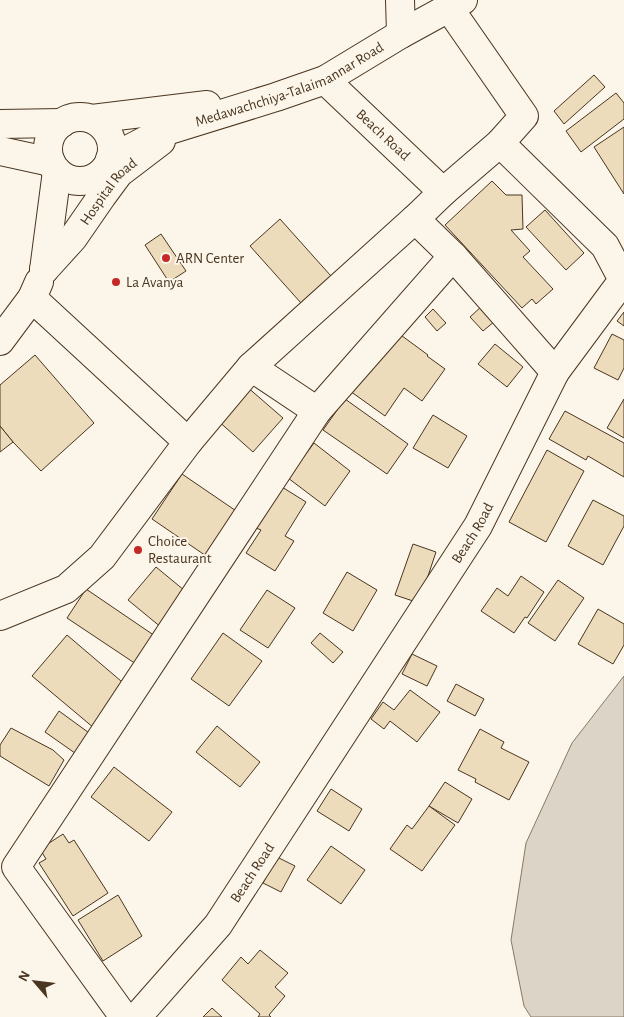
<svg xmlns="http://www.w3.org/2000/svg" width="624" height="1017" viewBox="0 0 624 1017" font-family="'Alegreya Sans',sans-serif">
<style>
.water{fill:#dcd4c6;stroke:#887966}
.building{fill:#ecdcbc;stroke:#4a3520}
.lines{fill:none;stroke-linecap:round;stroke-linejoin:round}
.minor-casing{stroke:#4a3520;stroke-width:30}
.highway-casing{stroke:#4a3520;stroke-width:30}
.minor{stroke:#fbf6e9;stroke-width:28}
.highway{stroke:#fbf6e9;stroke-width:28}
.poi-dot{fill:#c62828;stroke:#fbf6e9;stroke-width:2}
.labels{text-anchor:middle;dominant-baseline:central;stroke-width:4;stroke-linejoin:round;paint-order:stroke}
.street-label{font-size:15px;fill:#4a3520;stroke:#fbf6e9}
.poi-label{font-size:15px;fill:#4a3520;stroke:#fbf6e9;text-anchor:start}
</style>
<rect width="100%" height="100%" fill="#fbf6e9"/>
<path class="water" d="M 624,676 L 624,1017 L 531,1017 L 524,1006 L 511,940 L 526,843 L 572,743 Z"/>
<g class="building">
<path d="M 594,75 L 605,87 L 564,124 L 554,111 Z"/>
<path d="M 616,93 L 624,103 L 624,119 L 581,152 L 566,131 Z"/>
<path d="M 624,127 L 624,194 L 594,147 Z"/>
<path d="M 492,181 L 506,195 L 522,195 L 523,229 L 511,230 L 530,251 L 523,257 L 553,289 L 536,304 L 532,299 L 522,308 L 445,225 Z"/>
<path d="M 545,210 L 584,253 L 566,270 L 526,227 Z"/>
<path d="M 280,219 L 331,276 L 301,303 L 250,246 Z"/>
<path d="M 161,234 L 186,271 L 169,282 L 145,245 Z"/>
<path d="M 482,306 L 495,321 L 483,331 L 470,317 Z"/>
<path d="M 433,309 L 446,323 L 437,331 L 425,317 Z"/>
<path d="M 624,312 L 624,326 L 617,321 Z"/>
<path d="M 394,330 L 428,355 L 427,356 L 445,369 L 422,401 L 404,388 L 385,416 L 350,391 Z"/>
<path d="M 612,334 L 624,340 L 624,368 L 618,380 L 594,368 Z"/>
<path d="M 495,344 L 523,367 L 507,387 L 478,364 Z"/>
<path d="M 35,355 L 94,423 L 41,471 L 13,442 L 0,426 L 0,385 Z"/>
<path d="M 246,386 L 283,418 L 253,452 L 216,419 Z"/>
<path d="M 345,399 L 408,444 L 387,474 L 323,430 Z"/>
<path d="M 624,399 L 624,438 L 607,428 Z"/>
<path d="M 565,411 L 624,443 L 624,477 L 588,456 L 586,460 L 549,439 Z"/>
<path d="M 433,415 L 467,436 L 448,468 L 413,448 Z"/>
<path d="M 0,426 L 13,442 L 0,452 Z"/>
<path d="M 314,443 L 350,471 L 325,506 L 288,478 Z"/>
<path d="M 547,450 L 584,471 L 546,542 L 509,522 Z"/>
<path d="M 182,474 L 245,517 L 215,562 L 152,519 Z"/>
<path d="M 282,487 L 306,502 L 285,536 L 294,541 L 275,571 L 246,553 L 261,530 L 256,528 Z"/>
<path d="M 593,500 L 624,516 L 624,526 L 603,565 L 568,546 Z"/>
<path d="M 413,544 L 436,552 L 419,603 L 395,595 Z"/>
<path d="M 156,567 L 190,595 L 162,628 L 128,600 Z"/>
<path d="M 347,572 L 377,590 L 353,631 L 323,613 Z"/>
<path d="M 521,576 L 544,592 L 527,618 L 525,617 L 514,633 L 481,611 L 497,588 L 508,596 Z"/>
<path d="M 558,580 L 584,598 L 555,641 L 528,623 Z"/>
<path d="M 86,589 L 158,638 L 139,666 L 67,618 Z"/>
<path d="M 267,590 L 295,608 L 268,648 L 240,630 Z"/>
<path d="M 598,609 L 624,624 L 624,645 L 613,664 L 578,644 Z"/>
<path d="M 223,633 L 262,661 L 229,706 L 191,679 Z"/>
<path d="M 320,633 L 343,652 L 333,663 L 311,643 Z"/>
<path d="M 67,635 L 128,687 L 94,728 L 32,676 Z"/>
<path d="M 412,654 L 437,666 L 427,686 L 402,674 Z"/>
<path d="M 456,684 L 484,699 L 475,716 L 447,701 Z"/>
<path d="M 410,690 L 440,712 L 417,742 L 390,721 L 384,729 L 371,719 L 383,702 L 394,710 Z"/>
<path d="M 59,711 L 96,738 L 82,758 L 45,732 Z"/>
<path d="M 217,726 L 260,762 L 240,787 L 196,752 Z"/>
<path d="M 11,728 L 53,750 L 64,760 L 49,786 L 0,756 L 0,745 Z"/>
<path d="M 480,729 L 504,742 L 501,748 L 529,762 L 509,800 L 475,782 L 476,779 L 458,770 Z"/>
<path d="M 114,767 L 172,812 L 149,841 L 91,797 Z"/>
<path d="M 445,782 L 472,799 L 458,823 L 429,806 Z"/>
<path d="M 331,789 L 362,809 L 349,831 L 317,811 Z"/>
<path d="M 429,806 L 455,825 L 422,871 L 390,849 L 407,825 L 412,829 Z"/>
<path d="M 63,834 L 69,843 L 74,840 L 108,893 L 73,916 L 39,863 L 46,859 L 40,849 Z"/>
<path d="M 331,846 L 365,870 L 341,904 L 307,880 Z"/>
<path d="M 277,857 L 295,866 L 281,892 L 263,883 Z"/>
<path d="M 118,895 L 142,936 L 103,961 L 78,920 Z"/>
<path d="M 260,950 L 288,973 L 275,987 L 285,996 L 269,1015 L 271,1017 L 258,1017 L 260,1014 L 222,980 L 241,957 L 248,964 Z"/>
<path d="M 212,1008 L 222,1017 L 203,1017 Z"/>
</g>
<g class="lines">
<g class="minor-casing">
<g id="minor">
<path d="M 400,0 L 401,34"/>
<path d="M 500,143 L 605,246 L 623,280 L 555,372"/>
<path d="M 443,192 L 500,143 L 524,116 L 449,8"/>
<path d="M 415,219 L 251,367 L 317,411 L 453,256"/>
<path id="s1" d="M 44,270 L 73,238 L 102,196 L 119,173 L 161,141"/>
<path d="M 44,270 L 57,171"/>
<path d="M 32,298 L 188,442"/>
<path d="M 0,341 L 32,298 L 39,282"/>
<path d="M 0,616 L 66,589 L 102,557 L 188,442 L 251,367"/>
<path d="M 124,1017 L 16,867 L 317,411"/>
<path id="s2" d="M 137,1017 L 218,925 L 478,526 L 555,372 L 453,256 L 415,219 L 443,192 L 325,80"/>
</g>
</g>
<g class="highway-casing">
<g id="highway">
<circle cx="80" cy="149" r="32"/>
<path d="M 92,119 L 207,105"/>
<path d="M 0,124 L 62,123"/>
<path d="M 0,151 L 51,162"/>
<path id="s3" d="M 110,159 L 160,133 L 276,97 L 325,80 L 401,34 L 463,0"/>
</g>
</g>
<use href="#minor" class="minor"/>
<use href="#highway" class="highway"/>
</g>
<g class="poi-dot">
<circle cx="166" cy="258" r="5"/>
<circle cx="116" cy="282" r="5"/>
<circle cx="138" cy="550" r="5"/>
</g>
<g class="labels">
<g class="street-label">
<text stroke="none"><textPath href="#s3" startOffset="195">Medawachchiya-Talaimannar Road</textPath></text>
<text transform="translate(383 135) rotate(43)">Beach Road</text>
<text stroke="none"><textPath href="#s1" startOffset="102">Hospital Road</textPath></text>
<text stroke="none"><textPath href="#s2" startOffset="590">Beach Road</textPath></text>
<text stroke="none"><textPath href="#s2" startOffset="185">Beach Road</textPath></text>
</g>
<g class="poi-label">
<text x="176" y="258">ARN Center</text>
<text x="126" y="282">La Avanya</text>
<text x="148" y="541">Choice<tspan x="148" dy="17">Restaurant</tspan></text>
</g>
</g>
<g transform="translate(35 982) rotate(298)" stroke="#fbf6e9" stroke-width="4" paint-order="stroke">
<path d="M0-4L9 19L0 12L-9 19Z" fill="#4a3520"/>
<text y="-8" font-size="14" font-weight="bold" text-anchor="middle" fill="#4a3520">N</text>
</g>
</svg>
